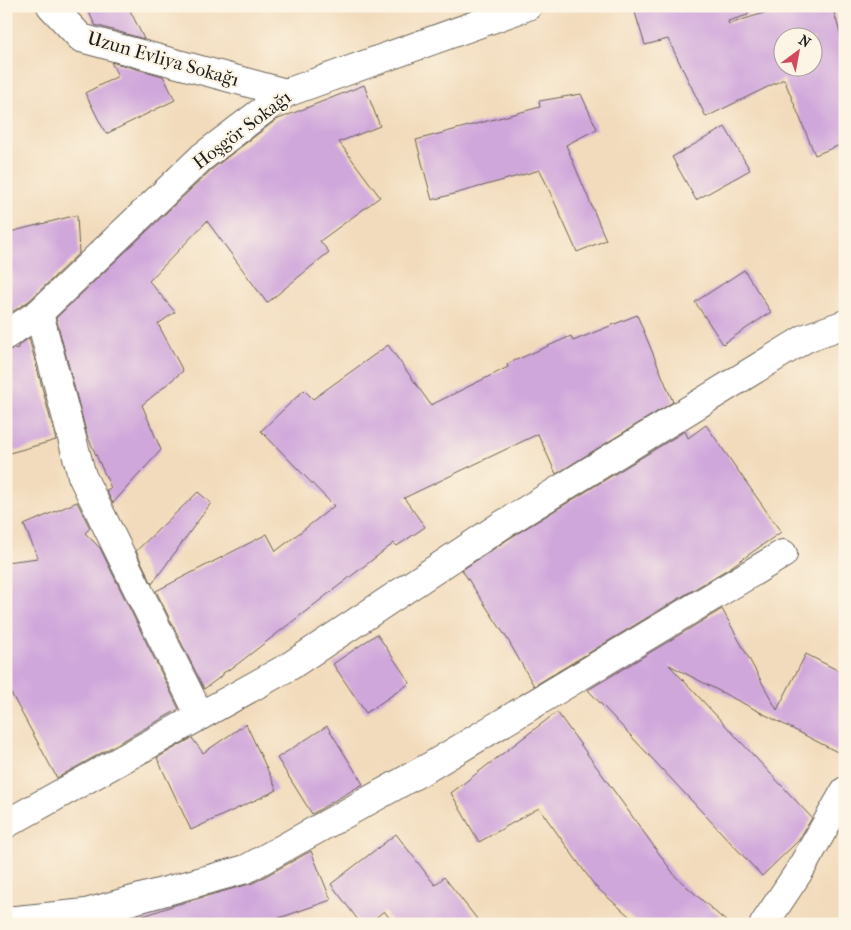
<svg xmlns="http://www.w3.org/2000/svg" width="851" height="930" viewBox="0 0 851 930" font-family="'IM FELL French Canon',serif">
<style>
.building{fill:#d0a7db;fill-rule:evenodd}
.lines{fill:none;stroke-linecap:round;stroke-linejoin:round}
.street-casing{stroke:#675f54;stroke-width:30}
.street{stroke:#fff;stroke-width:28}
.labels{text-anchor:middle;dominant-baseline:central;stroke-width:4.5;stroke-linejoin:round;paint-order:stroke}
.street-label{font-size:19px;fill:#1c1c1c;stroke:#fcf5e5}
</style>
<rect width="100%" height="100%" fill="#fcf5e5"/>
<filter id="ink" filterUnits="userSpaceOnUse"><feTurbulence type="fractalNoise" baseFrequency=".02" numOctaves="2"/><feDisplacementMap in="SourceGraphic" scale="10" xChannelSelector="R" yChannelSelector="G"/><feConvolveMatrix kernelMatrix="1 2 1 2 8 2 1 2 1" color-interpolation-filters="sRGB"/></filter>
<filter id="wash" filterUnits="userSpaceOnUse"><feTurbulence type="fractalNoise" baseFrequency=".0096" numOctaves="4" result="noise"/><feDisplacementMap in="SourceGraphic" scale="20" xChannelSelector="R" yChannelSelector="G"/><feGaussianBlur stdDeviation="1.12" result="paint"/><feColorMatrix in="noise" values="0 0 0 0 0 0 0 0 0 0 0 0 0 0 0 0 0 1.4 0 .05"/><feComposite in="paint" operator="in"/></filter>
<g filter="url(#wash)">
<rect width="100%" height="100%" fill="#f2dbbc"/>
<g id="blocks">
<g class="building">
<path d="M 86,6 L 128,6 L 144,39 L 95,25 Z"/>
<path d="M 633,6 L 747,6 L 748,15 L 728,21 L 729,24 L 786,6 L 832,6 L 845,49 L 845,143 L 815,155 L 784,79 L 706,117 L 668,39 L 645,45 ZM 784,38 L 814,38 L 814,68 L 784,68 Z"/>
<path d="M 111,62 L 163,76 L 175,100 L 106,134 L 85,93 L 118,76 Z"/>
<path d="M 364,85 L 380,126 L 339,142 L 380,197 L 320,241 L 329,252 L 267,303 L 207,221 L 149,281 L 175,312 L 158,324 L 183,371 L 142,405 L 161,450 L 113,503 L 106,490 L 111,488 L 87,435 L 56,318 L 212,169 L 276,120 Z"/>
<path d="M 581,94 L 597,129 L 566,145 L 606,240 L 577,252 L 540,170 L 432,200 L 416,140 L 540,107 L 539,101 Z"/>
<path d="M 725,127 L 750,170 L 696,200 L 672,157 Z"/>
<path d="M 77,215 L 79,253 L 29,301 L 12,312 L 6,272 L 6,233 Z"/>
<path d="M 744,270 L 771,312 L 723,344 L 695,302 Z"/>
<path d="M 637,315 L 673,402 L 556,474 L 538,434 L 404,498 L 425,527 L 397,546 L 394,543 L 235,666 L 223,673 L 223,675 L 204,689 L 156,591 L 267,534 L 276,551 L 334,506 L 261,431 L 304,390 L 313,399 L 388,345 L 431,405 L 508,367 L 507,364 L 571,336 L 573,341 Z"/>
<path d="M 29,338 L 56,440 L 6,454 L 6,351 L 18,348 L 18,346 Z"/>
<path d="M 706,425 L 781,532 L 731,567 L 534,686 L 508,640 L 462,570 L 510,538 L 685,431 L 688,438 Z"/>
<path d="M 198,492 L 211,503 L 152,584 L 136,551 Z"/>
<path d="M 77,502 L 90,528 L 85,533 L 100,548 L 179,709 L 57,778 L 6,684 L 6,562 L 38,558 L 24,525 Z"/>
<path d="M 722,609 L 777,710 L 806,654 L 845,674 L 845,756 L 669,665 L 812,818 L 798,841 L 762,876 L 588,690 Z"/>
<path d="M 377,634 L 410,683 L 366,713 L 333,664 Z"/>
<path d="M 557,712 L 676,877 L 729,924 L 638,924 L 595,886 L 539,808 L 479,842 L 451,793 Z"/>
<path d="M 246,724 L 277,790 L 191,830 L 157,758 L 192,738 L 203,753 Z"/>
<path d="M 327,726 L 363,784 L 312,814 L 277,758 Z"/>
<path d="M 396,834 L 435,885 L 444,877 L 481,924 L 394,924 L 384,911 L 368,924 L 361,924 L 331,884 Z"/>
<path d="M 311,851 L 331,900 L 262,924 L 136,924 L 135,919 L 175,905 L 253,883 Z"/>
</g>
</g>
</g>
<g filter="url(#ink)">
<use href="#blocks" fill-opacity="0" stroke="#675f54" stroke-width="1"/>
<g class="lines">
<g class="street-casing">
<g id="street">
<path d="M 51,6 L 81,38 L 286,93"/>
<path d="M 39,313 L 82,476 L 200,716"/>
<path d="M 6,335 L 39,313 L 202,157 L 286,93 L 528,6"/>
<path d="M 6,824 L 290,666 L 502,525 L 806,338 L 845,324"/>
<path d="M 6,921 L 86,913 L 246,869 L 429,767 L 783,554"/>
<path d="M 764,924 L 800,870 L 845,791"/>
</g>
</g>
<use href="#street" class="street"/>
</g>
</g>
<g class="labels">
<g class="street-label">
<text transform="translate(163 59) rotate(16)">Uzun Evliya Sokağı</text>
<text transform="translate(242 130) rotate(-37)">Hoşgör Sokağı</text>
</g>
</g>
<rect width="851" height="930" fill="none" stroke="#fcf5e5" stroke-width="25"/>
<g transform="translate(798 52) rotate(32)"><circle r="24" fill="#fcf5e5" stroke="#a29e95"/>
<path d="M0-4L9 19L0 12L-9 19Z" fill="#d1495b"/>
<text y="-8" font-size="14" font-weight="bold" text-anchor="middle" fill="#1c1c1c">N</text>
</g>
</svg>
